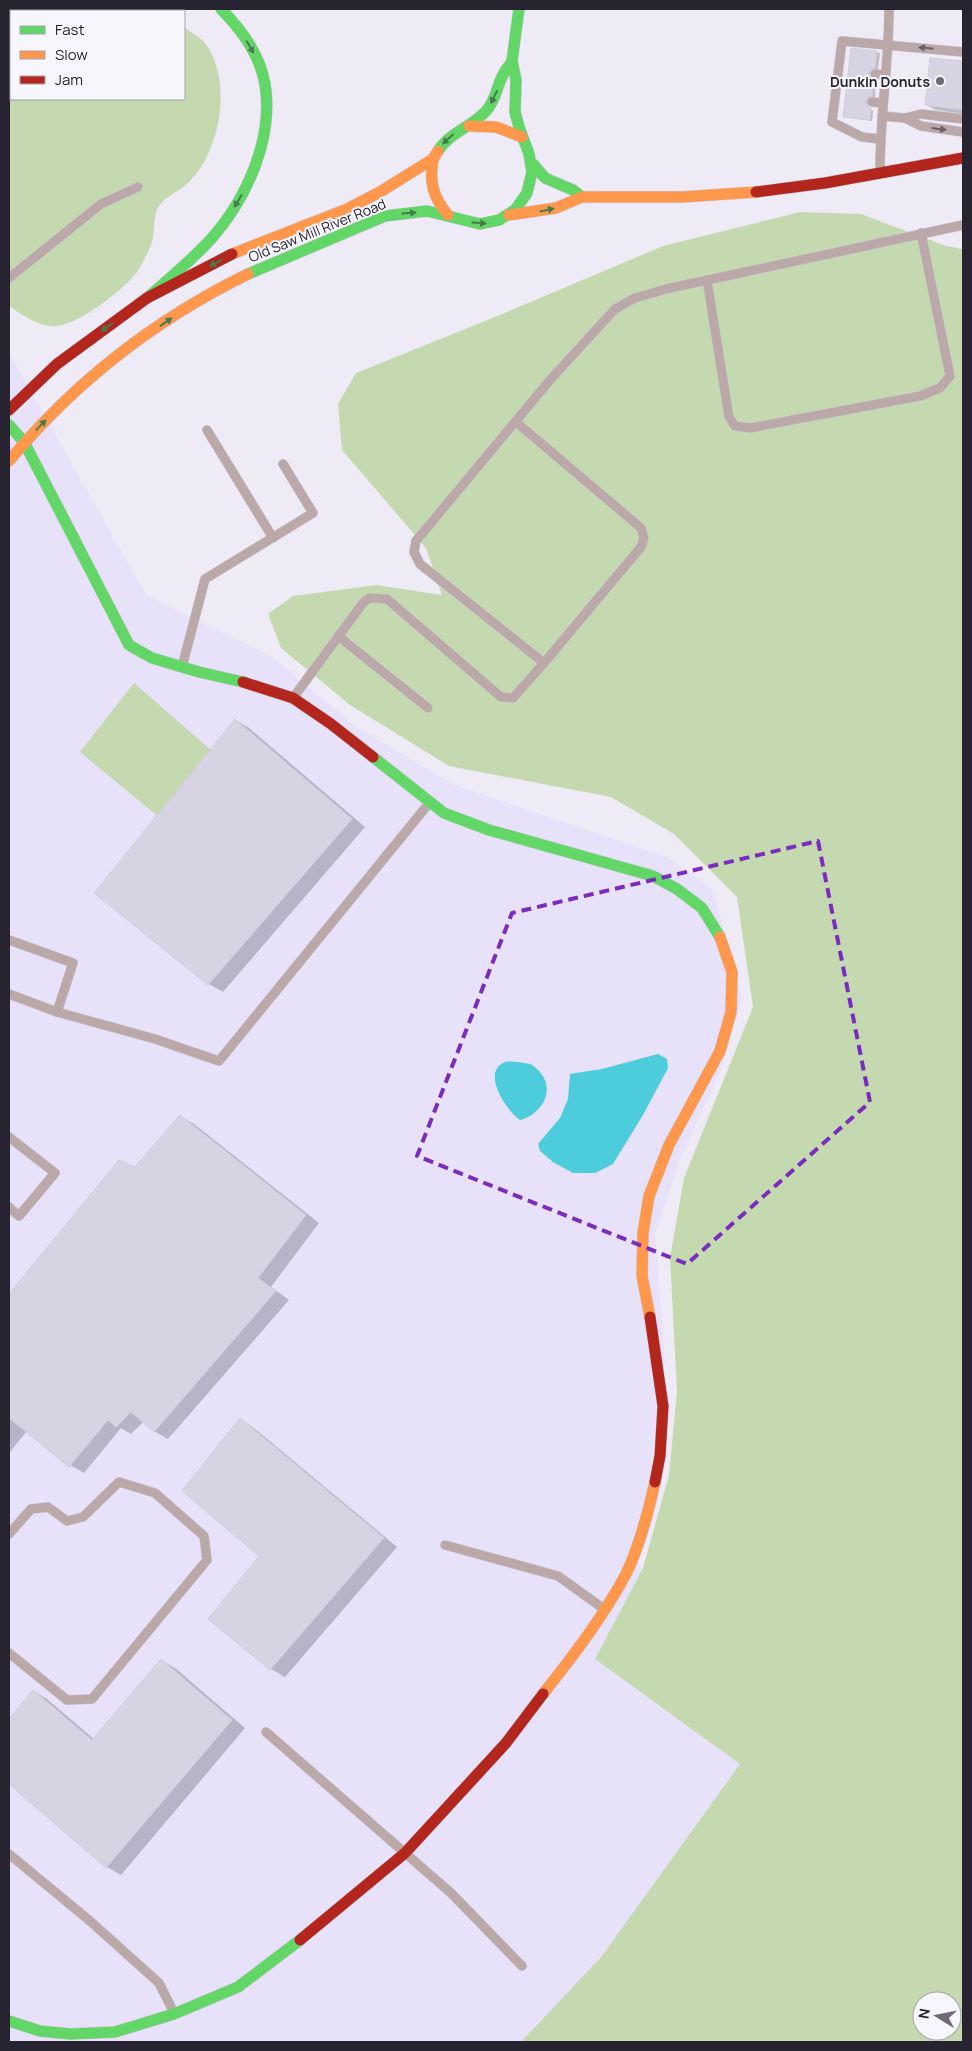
<svg xmlns="http://www.w3.org/2000/svg" width="972" height="2051" viewBox="0 0 972 2051" font-family="Manrope,sans-serif">
<style>
.built{fill:#e7e1f9}
.green{fill:#c5d9b0;fill-rule:evenodd}
.water{fill:#4dccdc}
.shadow{fill:#0003}
.building{fill:#d8d3e3;stroke:#d1cdd9}
.lines{fill:none;stroke-linecap:round;stroke-linejoin:round}
.lane-casing{stroke:#cbc8d2;stroke-width:10}
.fast-casing{stroke:#cbc8d2;stroke-width:12}
.slow-casing{stroke:#cbc8d2;stroke-width:12}
.jam-casing{stroke:#cbc8d2;stroke-width:12}
.lane{stroke:#baa9a8;stroke-width:9}
.fast{stroke:#63d668;stroke-width:11}
.slow{stroke:#ff974d;stroke-width:11}
.jam{stroke:#b3261e;stroke-width:11}
.oneway{fill:#457c4c}
.oneway2{fill:#695f66}
.marked{fill:none;stroke:#7b2cbf;stroke-width:4;stroke-dasharray:10 6;stroke-linejoin:round}
.poi-dot{fill:#6d6976;stroke:#f8f6fd;stroke-width:2}
.labels{text-anchor:middle;dominant-baseline:central;stroke-width:4;stroke-linejoin:round;paint-order:stroke}
.poi-label{font-size:14px;font-weight:bold;fill:#272330;stroke:#f8f6fd;text-anchor:end}
.street-label{font-size:14px;fill:#272330;stroke:#f8f6fd}
</style>
<rect width="100%" height="100%" fill="#eeebf7"/>
<path class="built" d="M 9,353 L 146,595 L 274,658 L 355,726 L 452,784 L 669,858 L 713,890 L 742,999 L 720,1073 L 679,1161 L 655,1233 L 665,1362 L 638,1563 L 662,1593 L 877,1843 L 694,2042 L 9,2042 Z"/>
<g class="green">
<path d="M 9,9 L 161,9 L 164,11 L 11,11 L 11,99 L 184,99 L 184,27 C 190,32 200,37 205,43 C 233,80 221,152 188,183 C 178,193 163,196 157,210 C 152,222 156,236 150,247 C 146,257 140,269 133,277 C 117,294 74,329 50,326 C 35,324 21,314 9,306 Z"/>
<path d="M 800,212 L 861,214 L 946,246 L 963,249 L 963,2042 L 521,2042 L 602,1956 L 740,1764 L 595,1659 L 643,1568 L 669,1475 L 677,1391 L 670,1258 L 684,1178 L 753,1007 L 737,897 L 674,834 L 611,797 L 449,766 L 350,705 L 281,648 L 268,614 L 293,596 L 376,585 L 442,595 L 426,548 L 342,450 L 338,404 L 356,373 L 500,315 L 663,246 ZM 922,2001 L 952,2001 L 952,2031 L 922,2031 Z"/>
<path d="M 134,683 L 212,751 L 160,818 L 80,752 Z"/>
</g>
<g class="water">
<path d="M 658,1054 L 667,1059 L 668,1068 L 643,1115 L 613,1164 L 595,1173 L 573,1173 L 553,1162 L 540,1151 L 538,1144 L 560,1118 L 568,1099 L 570,1074 L 602,1069 Z"/>
<path d="M 518,1062 C 522,1063 526,1063 530,1064 C 533,1065 537,1069 539,1071 C 557,1090 541,1115 520,1120 C 507,1111 480,1072 505,1062 C 509,1061 514,1062 518,1062 Z"/>
</g>
<g class="shadow">
<path d="M 852,49 L 880,53 L 878,69 L 871,75 L 872,80 L 876,83 L 875,97 L 868,103 L 869,108 L 873,111 L 872,121 L 844,117 Z"/>
<path d="M 931,59 L 963,63 L 963,114 L 936,110 L 926,105 Z"/>
<path d="M 236,720 L 249,728 L 365,827 L 223,992 L 209,984 L 96,892 Z"/>
<path d="M 180,1116 L 194,1124 L 319,1223 L 271,1287 L 289,1300 L 168,1439 L 154,1431 L 144,1421 L 131,1434 L 121,1428 L 84,1473 L 70,1465 L 27,1431 L 9,1453 L 9,1296 L 119,1161 L 135,1169 Z"/>
<path d="M 241,1420 L 254,1428 L 397,1547 L 285,1677 L 271,1669 L 210,1619 L 260,1555 Z"/>
<path d="M 161,1660 L 175,1668 L 245,1728 L 121,1875 L 107,1867 L 9,1782 L 9,1720 L 34,1691 L 47,1699 L 94,1739 Z"/>
</g>
<g class="building">
<path d="M 851,48 L 877,51 L 875,68 L 872,69 L 869,73 L 870,77 L 874,80 L 872,96 L 869,97 L 866,101 L 867,105 L 871,108 L 870,120 L 843,117 Z"/>
<path d="M 930,58 L 963,61 L 963,110 L 925,105 Z"/>
<path d="M 235,719 L 352,819 L 208,985 L 94,893 Z"/>
<path d="M 180,1115 L 306,1215 L 258,1278 L 276,1291 L 154,1432 L 131,1412 L 116,1427 L 108,1420 L 69,1467 L 9,1418 L 9,1294 L 119,1160 L 135,1167 Z"/>
<path d="M 240,1418 L 384,1538 L 270,1670 L 208,1619 L 259,1556 L 182,1491 Z"/>
<path d="M 161,1659 L 232,1720 L 106,1868 L 9,1784 L 9,1719 L 33,1690 L 92,1740 Z"/>
</g>
<g class="lines">
<g class="lane-casing">
<g id="lane">
<path d="M 875,74 L 885,75"/>
<path d="M 872,102 L 883,103"/>
<path d="M 882,116 L 905,118 L 921,126 L 963,132"/>
<path d="M 905,118 L 921,114 L 963,119"/>
<path d="M 880,139 L 862,137 L 832,122 L 842,41 L 963,52"/>
<path d="M 880,170 C 880,116 889,63 889,9"/>
<path d="M 9,278 L 101,204 L 138,187"/>
<path d="M 707,280 L 729,417 L 735,426 L 750,428 L 920,396 L 940,388 L 950,376 L 921,233"/>
<path d="M 516,422 L 641,528 L 644,538 L 641,547 L 544,663 L 420,564 L 414,552 L 416,541 L 550,380 L 615,309 L 635,298 L 666,289 L 963,225"/>
<path d="M 207,430 L 273,538"/>
<path d="M 338,636 L 428,708"/>
<path d="M 182,667 L 205,579 L 313,513 L 283,464"/>
<path d="M 293,698 L 363,603 L 369,598 L 387,599 L 501,697 L 513,698 L 544,663"/>
<path d="M 9,940 L 73,963 L 57,1012"/>
<path d="M 9,994 L 57,1012 L 155,1039 L 219,1061 L 430,802"/>
<path d="M 9,1137 L 55,1173 L 19,1216 L 9,1207"/>
<path d="M 9,1534 L 31,1509 L 48,1507 L 67,1521 L 83,1517 L 119,1482 L 155,1493 L 204,1536 L 207,1560 L 92,1699 L 67,1700 L 9,1653"/>
<path d="M 445,1545 L 558,1576 L 604,1609"/>
<path d="M 266,1732 L 451,1893 L 522,1966"/>
<path d="M 9,1854 L 90,1921 L 159,1983 L 174,2013"/>
</g>
</g>
<g class="fast-casing">
<g id="fast">
<path d="M 438,151 C 450,132 472,127 486,111 C 497,99 496,87 503,75 C 505,70 509,66 512,62"/>
<path d="M 533,164 L 545,178 L 573,190 L 582,197"/>
<path d="M 248,274 L 385,216 L 427,211 L 480,224 L 499,220 L 515,210 L 527,193 L 532,172 L 529,154 L 519,127 L 515,112 L 516,80 L 512,61 L 519,9"/>
<path d="M 147,298 C 169,279 192,260 212,238 C 247,198 274,138 265,84 C 260,55 241,29 221,9"/>
<path d="M 9,425 L 24,442 L 129,645 L 152,658 L 199,672 L 243,682"/>
<path d="M 373,757 L 444,813 L 489,830 L 653,876 L 677,889 L 702,908 L 720,937"/>
<path d="M 9,2021 L 40,2031 L 71,2034 L 115,2032 L 174,2014 L 238,1987 L 300,1940"/>
</g>
</g>
<g class="slow-casing">
<g id="slow">
<path d="M 469,126 L 496,127 L 522,137"/>
<path d="M 433,159 C 429,182 433,197 448,215"/>
<path d="M 509,215 L 556,208 L 582,197 L 682,197 L 756,192"/>
<path d="M 232,254 L 347,209 L 380,192 L 433,159 L 438,151"/>
<path d="M 9,461 C 75,382 156,319 248,274"/>
<path d="M 650,1317 L 642,1276 L 643,1233 L 649,1196 L 669,1145 L 720,1051 L 731,1012 L 732,972 L 720,937"/>
<path d="M 543,1694 C 573,1656 603,1617 626,1574 C 640,1545 648,1513 655,1482"/>
</g>
</g>
<g class="jam-casing">
<g id="jam">
<path d="M 756,192 L 825,183 L 963,158"/>
<path d="M 9,410 L 57,364 L 147,298 L 232,254"/>
<path d="M 243,682 L 293,698 L 331,724 L 373,757"/>
<path d="M 650,1317 L 663,1406 L 660,1456 L 655,1482"/>
<path d="M 300,1940 L 405,1853 L 506,1743 L 543,1694"/>
</g>
</g>
<use href="#lane" class="lane"/>
<use href="#fast" class="fast"/>
<use href="#slow" class="slow"/>
<use href="#jam" class="jam"/>
</g>
<defs><path id="oneway-solid" d="M-6-.8H1V-3.2L6.5 0L1 3.2V.8H-6Z" transform="scale(1.25)"/></defs>
<g class="oneway">
<use href="#oneway-solid" transform="translate(250 47) rotate(61)"/>
<use href="#oneway-solid" transform="translate(494 97) rotate(117)"/>
<use href="#oneway-solid" transform="translate(448 139) rotate(138)"/>
<use href="#oneway-solid" transform="translate(238 201) rotate(122)"/>
<use href="#oneway-solid" transform="translate(547 210) rotate(-12)"/>
<use href="#oneway-solid" transform="translate(409 213) rotate(-6)"/>
<use href="#oneway-solid" transform="translate(479 223) rotate(3)"/>
<use href="#oneway-solid" transform="translate(216 263) rotate(152)"/>
<use href="#oneway-solid" transform="translate(166 322) rotate(-34)"/>
<use href="#oneway-solid" transform="translate(107 327) rotate(145)"/>
<use href="#oneway-solid" transform="translate(41 425) rotate(-46)"/>
</g>
<g class="oneway2">
<use href="#oneway-solid" transform="translate(926 48) rotate(-174)"/>
<use href="#oneway-solid" transform="translate(939 129) rotate(7)"/>
</g>
<path class="marked" d="M 818,841 L 870,1102 L 687,1264 L 417,1156 L 512,913 Z"/>
<circle class="poi-dot" cx="940" cy="81" r="5"/>
<g class="labels">
<g class="poi-label">
<text x="930" y="81">Dunkin Donuts</text>
</g>
<g class="street-label">
<text transform="translate(317 230) rotate(-22)">Old Saw Mill River Road</text>
</g>
</g>
<rect width="972" height="2051" fill="none" stroke="#272330" stroke-width="20"/>
<rect x="10" y="10" width="175" height="90" fill="#f8f6fd" stroke="#a4a2ab"/>
<rect x="20" y="26" width="25" height="8" fill="#63d668" stroke="#a4a2ab"/>
<text x="55" y="35" font-size="15" fill="#272330">Fast</text>
<rect x="20" y="51" width="25" height="8" fill="#ff974d" stroke="#a4a2ab"/>
<text x="55" y="60" font-size="15" fill="#272330">Slow</text>
<rect x="20" y="76" width="25" height="8" fill="#b3261e" stroke="#a4a2ab"/>
<text x="55" y="85" font-size="15" fill="#272330">Jam</text>
<g transform="translate(937 2016) rotate(280)"><circle r="24" fill="#f8f6fd" stroke="#a4a2ab"/>
<path d="M0-4L9 19L0 12L-9 19Z" fill="#6d6976"/>
<text y="-8" font-size="14" font-weight="bold" text-anchor="middle" fill="#272330">N</text>
</g>
</svg>
